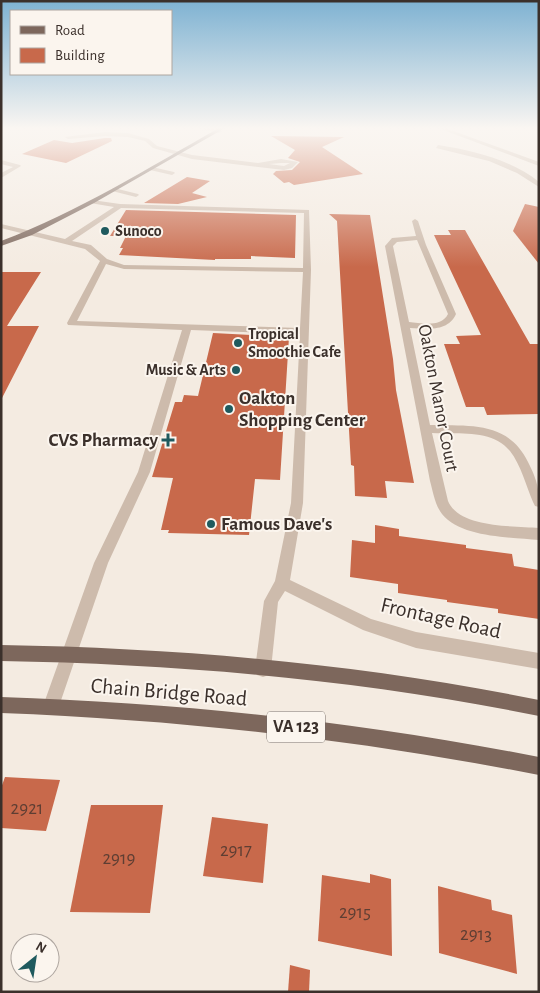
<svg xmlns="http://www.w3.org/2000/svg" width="540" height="993" viewBox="0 0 540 993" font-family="'Alegreya Sans',sans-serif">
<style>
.building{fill:#c8694b}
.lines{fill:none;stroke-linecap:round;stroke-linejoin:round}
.minor{fill:#cdbbac;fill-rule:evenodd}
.major{fill:#7d675c;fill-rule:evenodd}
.poi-dot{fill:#1f5a5e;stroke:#fbf5ee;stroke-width:2}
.labels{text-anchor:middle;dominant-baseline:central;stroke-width:4;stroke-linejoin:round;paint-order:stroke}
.far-poi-label{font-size:16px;font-weight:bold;fill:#3b302b;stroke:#fbf5ee;text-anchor:start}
.shield{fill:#fbf5ee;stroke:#756b66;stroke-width:1}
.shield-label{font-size:18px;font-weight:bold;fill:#3b302b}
.poi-label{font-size:19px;font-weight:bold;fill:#3b302b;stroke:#fbf5ee;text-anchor:start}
.street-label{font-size:19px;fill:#3b302b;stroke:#fbf5ee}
.near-number-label{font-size:19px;fill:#5e3e33}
.near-street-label{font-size:22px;fill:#3b302b;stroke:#fbf5ee}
</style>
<rect width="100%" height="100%" fill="#f4ebe1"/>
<g class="building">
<path d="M 271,136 L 344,137 L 322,147 L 363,174 L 294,185 L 289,182 L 284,183 L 273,174 L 276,171 L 292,170 L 300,162 L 288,158 L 295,150 Z"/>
<path d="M 105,138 L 111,138 L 112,141 L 66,163 L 22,154 L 54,140 L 72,143 Z"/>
<path d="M 187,177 L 210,181 L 192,193 L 207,197 L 178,204 L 144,203 Z"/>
<path d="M 525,204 L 539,207 L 539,264 L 513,231 Z"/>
<path d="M 126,210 L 296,215 L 295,258 L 251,256 L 251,259 L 215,259 L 215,260 L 119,255 L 123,248 L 120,248 L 126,236 L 110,236 Z"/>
<path d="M 329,214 L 370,215 L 393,359 L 396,390 L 414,483 L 385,481 L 387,498 L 355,496 L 354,466 L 351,465 L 337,221 Z"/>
<path d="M 448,230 L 465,230 L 530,344 L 539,344 L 539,414 L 487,415 L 484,407 L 466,407 L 444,344 L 460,344 L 456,336 L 481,335 L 434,235 L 451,235 Z"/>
<path d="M 1,272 L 41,272 L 7,326 L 39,326 L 1,400 Z"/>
<path d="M 213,333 L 289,337 L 280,480 L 255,479 L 249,535 L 168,533 L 169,530 L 161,530 L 173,478 L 152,477 L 175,402 L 182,402 L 184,395 L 198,396 Z"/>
<path d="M 375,525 L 399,529 L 399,536 L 466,545 L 466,548 L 512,554 L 514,566 L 539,570 L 539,619 L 498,613 L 498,609 L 447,602 L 447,600 L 398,593 L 398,584 L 350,577 L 352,540 L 375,543 Z"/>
<path d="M 5,777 L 60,780 L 46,831 L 1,828 L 1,788 Z"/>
<path d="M 91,805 L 163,805 L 150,913 L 70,912 Z"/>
<path d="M 212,817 L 268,824 L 263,883 L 203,876 Z"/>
<path d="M 370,874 L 391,879 L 392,956 L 318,941 L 322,875 L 370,883 Z"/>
<path d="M 438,886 L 491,900 L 492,910 L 512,915 L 517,974 L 439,953 Z"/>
<path d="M 290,965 L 310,970 L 309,992 L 288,992 Z"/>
</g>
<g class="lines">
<g class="minor">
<path d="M 197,128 L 210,128 L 222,131 L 219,133 Z"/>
<path d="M 438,128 L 445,128 L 539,162 L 539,166 Z"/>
<path d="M 105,132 L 128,133 L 149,139 L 157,146 L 192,155 L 258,163 L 281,159 L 298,162 L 292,168 L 284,170 L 192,159 L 153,148 L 145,141 L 128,137 L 105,136 L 68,139 L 65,137 ZM 281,163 L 290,163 L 284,166 L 269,164 Z"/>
<path d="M 438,145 C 472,150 512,160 539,182 L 539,187 L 517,173 L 489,161 L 436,148 Z"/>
<path d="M 1,160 L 20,165 L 21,166 L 1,178 L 1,173 L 13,167 L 1,164 Z"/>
<path d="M 152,167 L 174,172 L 175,173 L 172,175 L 150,170 Z"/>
<path d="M 114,188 L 138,194 L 139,195 L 136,197 L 112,191 L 112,189 Z"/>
<path d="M 92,200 L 120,204 L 309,210 L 311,270 L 303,503 L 290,580 L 371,619 L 416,632 L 539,653 L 539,669 L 416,648 L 363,630 L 285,591 L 278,602 L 271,669 L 269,675 L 263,677 L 257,675 L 255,669 L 264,601 L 275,581 L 291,503 L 300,334 L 191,330 L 150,472 L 108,563 L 57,712 L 51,714 L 45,712 L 43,706 L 94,563 L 138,472 L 182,330 L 68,325 L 67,323 L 100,261 L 85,249 L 1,228 L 1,224 L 65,239 L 114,207 L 90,203 L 90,201 ZM 121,208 L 304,213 L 303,268 L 124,265 L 107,259 L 91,245 L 72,241 ZM 106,264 L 124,269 L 303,272 L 300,328 L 77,321 Z"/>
<path d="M 415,219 L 418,221 L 426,245 L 456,314 C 448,332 427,329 410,328 L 430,425 C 470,426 508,421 528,462 C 537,480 539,487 539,507 L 535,506 L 533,502 C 526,486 521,465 510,451 C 493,429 457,434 432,433 L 448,501 C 459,528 514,526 539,528 L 539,540 C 511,537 461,538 442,514 C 435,505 433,492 430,481 L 385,246 L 392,238 L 416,236 L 412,221 ZM 417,240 L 448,314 C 441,328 421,323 409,322 L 393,246 L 397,242 Z"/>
</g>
<g class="major">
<path d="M 219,128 L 225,128 L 94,203 L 32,235 L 1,246 L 1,241 C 78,212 148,168 219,128 Z"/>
<path d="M 1,645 C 181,648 363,664 539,700 L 539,716 C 363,680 180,664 1,661 Z"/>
<path d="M 1,697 C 183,703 361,722 539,757 L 539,775 C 361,740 183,720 1,713 Z"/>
</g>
</g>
<linearGradient id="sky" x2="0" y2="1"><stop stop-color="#7eb2d2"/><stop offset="0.48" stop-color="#faf6f2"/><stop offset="1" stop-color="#faf6f2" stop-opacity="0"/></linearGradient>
<rect width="540" height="267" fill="url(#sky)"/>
<g class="poi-dot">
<circle cx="105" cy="231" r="5"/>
<circle cx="238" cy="343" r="5"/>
<circle cx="236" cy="370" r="5"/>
<circle cx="229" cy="409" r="5"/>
<path d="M165.5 432.5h5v5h5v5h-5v5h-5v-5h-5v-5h5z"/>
<circle cx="211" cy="524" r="5"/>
</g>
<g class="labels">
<g class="far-poi-label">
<text x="115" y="231">Sunoco</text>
<text x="248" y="334">Tropical<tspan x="248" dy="18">Smoothie Cafe</tspan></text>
<text x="226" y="370" text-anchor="end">Music &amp; Arts</text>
</g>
<rect class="shield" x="267" y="711.5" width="58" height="31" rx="4"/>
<g class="shield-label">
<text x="296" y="727">VA 123</text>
</g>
<g class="poi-label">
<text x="239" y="398">Oakton<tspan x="239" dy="22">Shopping Center</tspan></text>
<text x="158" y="440" text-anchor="end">CVS Pharmacy</text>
<text x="221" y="524">Famous Dave's</text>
</g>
<g class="street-label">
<text transform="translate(438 398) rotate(79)">Oakton Manor Court</text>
</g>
<g class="near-number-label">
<text x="27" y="808">2921</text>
<text x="236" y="850">2917</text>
<text x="119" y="858">2919</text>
<text x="355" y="912">2915</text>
<text x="476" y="934">2913</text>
</g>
<g class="near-street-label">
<text transform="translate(441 618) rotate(13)">Frontage Road</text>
<text transform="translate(169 692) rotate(5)">Chain Bridge Road</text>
</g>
</g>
<rect width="540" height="993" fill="none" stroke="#3b302b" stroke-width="5"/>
<rect x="10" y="10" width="162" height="65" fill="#fbf5ee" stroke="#aea6a0"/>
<rect x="20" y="26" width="25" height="8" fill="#7d675c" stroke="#aea6a0"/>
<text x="55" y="35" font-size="15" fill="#3b302b">Road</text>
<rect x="20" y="48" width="25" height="15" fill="#c8694b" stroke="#aea6a0"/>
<text x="55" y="60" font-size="15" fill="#3b302b">Building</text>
<g transform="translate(35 958) rotate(30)"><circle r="24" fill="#fbf5ee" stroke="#aea6a0"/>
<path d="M0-4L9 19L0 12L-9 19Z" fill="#1f5a5e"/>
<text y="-8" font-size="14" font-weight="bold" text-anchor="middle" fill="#3b302b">N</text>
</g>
</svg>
